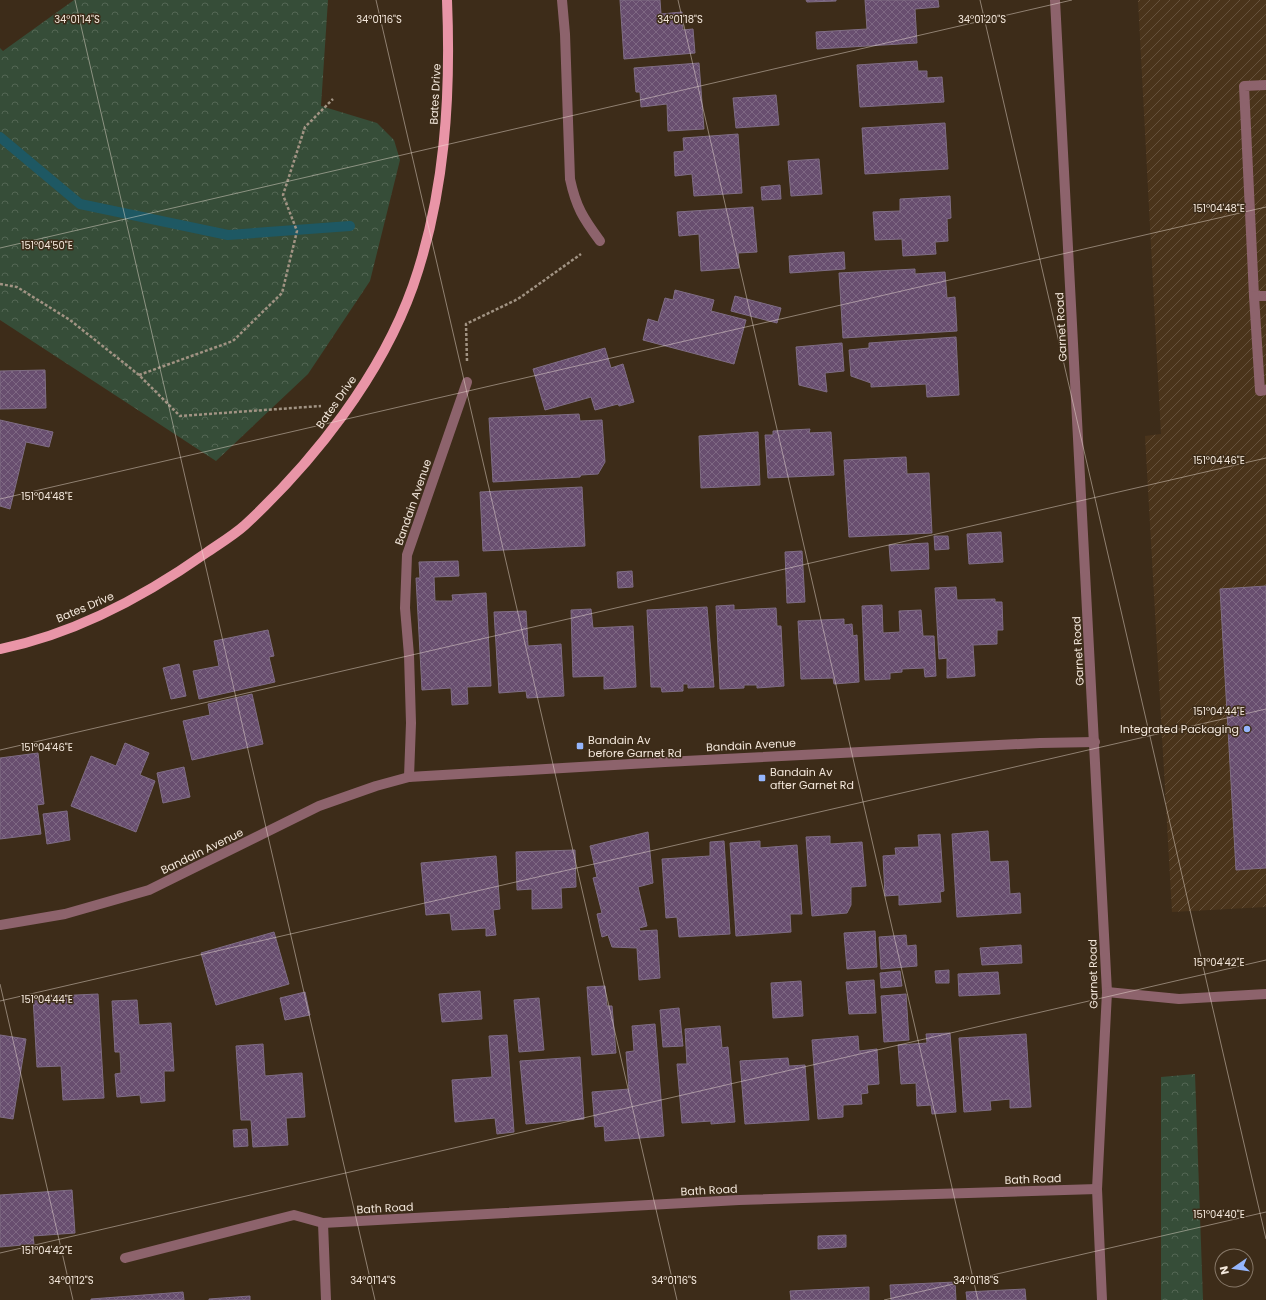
<svg xmlns="http://www.w3.org/2000/svg" width="1266" height="1300" viewBox="0 0 1266 1300" font-family="Poppins,sans-serif">
<style>
.industrial{fill:url(#industrial-furrows)}
.forest{fill:url(#forest-crowns)}
.lines{fill:none;stroke-linecap:round;stroke-linejoin:round}
.stream{stroke:#1e5863;stroke-width:10}
.building{fill:url(#building-cross-hatch);stroke:#7f6d84}
.path{stroke:#a19383;stroke-width:2.5;stroke-dasharray:3 2;stroke-linecap:butt}
.minor{stroke:#8d636c;stroke-width:10}
.major{stroke:#e995a7;stroke-width:10}
.ticks{fill:none;stroke:#f3e7db;stroke-width:1;stroke-opacity:0.45}
.poi-dot{fill:#95b6fd;stroke:#3d2c19;stroke-width:1.5}
.labels{text-anchor:middle;dominant-baseline:central;stroke-width:3;stroke-linejoin:round;paint-order:stroke}
.street-label{font-size:11px;fill:#f3e7db;stroke:#3d2c19}
.poi-label{font-size:11px;fill:#f3e7db;stroke:#3d2c19;text-anchor:start}
.ticks-label{font-size:10px;text-anchor:middle;fill:#f3e7db;stroke:#3d2c19;stroke-width:3;stroke-linejoin:round;paint-order:stroke}
</style>
<defs>
<pattern id="industrial-furrows" width="10" height="10" patternUnits="userSpaceOnUse"><rect width="10" height="10" fill="#4a341b"/><path d="M-1 1l2-2M0 10L10 0M9 11l2-2" fill="none" stroke="#65513c"/></pattern>
<pattern id="forest-crowns" width="20" height="18" patternUnits="userSpaceOnUse"><rect width="20" height="18" fill="#364d38"/><path d="M2 6a3 3 0 1 1 6 0M12 15a3 3 0 1 1 6 0" fill="none" stroke="#546754"/></pattern>
<pattern id="building-cross-hatch" width="8" height="8" patternUnits="userSpaceOnUse"><rect width="8" height="8" fill="#684e6f"/><path d="M0 0l8 8M0 8l8-8" fill="none" stroke="#7e6883"/></pattern>
</defs>
<rect width="100%" height="100%" fill="#3d2c19"/>
<path class="industrial" d="M 1138,0 L 1266,0 L 1266,907 L 1172,912 L 1145,436 L 1161,434 Z"/>
<g class="forest">
<path d="M 74,0 L 328,0 L 321,106 L 377,123 L 394,140 L 400,160 L 370,281 L 308,374 L 216,461 L 0,320 L 0,48 L 3,51 Z"/>
<path d="M 1195,1074 L 1203,1300 L 1161,1300 L 1161,1077 Z"/>
</g>
<g class="lines">
<path class="stream" d="M 0,137 L 80,204 L 228,235 L 350,226"/>
</g>
<g class="building">
<path d="M 620,0 L 660,0 L 661,14 L 682,12 L 683,30 L 693,29 L 695,53 L 624,59 Z"/>
<path d="M 806,0 L 836,0 L 836,1 L 807,2 Z"/>
<path d="M 865,0 L 938,0 L 939,7 L 915,9 L 917,43 L 817,49 L 816,32 L 867,29 Z"/>
<path d="M 917,61 L 918,71 L 927,71 L 927,78 L 942,77 L 944,102 L 860,107 L 857,65 Z"/>
<path d="M 699,63 L 704,129 L 668,131 L 667,104 L 641,107 L 640,92 L 636,92 L 634,68 Z"/>
<path d="M 776,95 L 779,125 L 736,128 L 733,98 Z"/>
<path d="M 945,123 L 948,169 L 865,174 L 862,128 Z"/>
<path d="M 738,134 L 742,193 L 694,196 L 692,174 L 675,176 L 674,152 L 684,151 L 683,138 Z"/>
<path d="M 819,159 L 822,194 L 791,196 L 788,161 Z"/>
<path d="M 780,185 L 781,199 L 762,200 L 761,187 Z"/>
<path d="M 950,196 L 951,218 L 947,219 L 948,241 L 935,242 L 936,254 L 903,256 L 902,239 L 875,240 L 873,212 L 900,211 L 900,199 Z"/>
<path d="M 753,207 L 757,252 L 738,253 L 739,268 L 701,271 L 699,234 L 679,236 L 677,212 Z"/>
<path d="M 844,252 L 845,269 L 790,273 L 789,256 Z"/>
<path d="M 915,269 L 915,274 L 945,272 L 947,298 L 955,297 L 957,331 L 843,338 L 839,273 Z"/>
<path d="M 675,290 L 714,300 L 711,311 L 746,320 L 734,364 L 643,340 L 648,319 L 658,322 L 665,298 L 673,300 Z"/>
<path d="M 735,296 L 781,308 L 777,323 L 731,311 Z"/>
<path d="M 956,337 L 959,395 L 927,397 L 926,384 L 871,387 L 871,383 L 851,376 L 849,350 L 869,348 L 869,343 Z"/>
<path d="M 842,343 L 844,371 L 825,373 L 827,392 L 799,385 L 796,347 Z"/>
<path d="M 605,348 L 611,368 L 623,364 L 634,402 L 619,406 L 618,404 L 595,410 L 591,397 L 545,410 L 533,369 Z"/>
<path d="M 45,370 L 46,408 L 0,409 L 0,371 Z"/>
<path d="M 579,414 L 580,421 L 602,420 L 605,462 L 598,474 L 581,475 L 580,477 L 493,482 L 489,418 Z"/>
<path d="M 0,420 L 53,432 L 49,447 L 26,442 L 10,509 L 0,506 Z"/>
<path d="M 810,429 L 809,433 L 831,432 L 834,475 L 768,478 L 765,435 L 773,435 L 773,431 Z"/>
<path d="M 758,432 L 760,485 L 701,488 L 699,436 Z"/>
<path d="M 906,457 L 907,474 L 929,473 L 932,533 L 849,537 L 844,460 Z"/>
<path d="M 582,487 L 585,546 L 483,551 L 480,492 Z"/>
<path d="M 1001,532 L 1003,562 L 969,564 L 967,534 Z"/>
<path d="M 934,536 L 948,536 L 949,549 L 935,550 Z"/>
<path d="M 928,543 L 929,569 L 891,571 L 889,545 Z"/>
<path d="M 802,551 L 805,602 L 787,603 L 785,552 Z"/>
<path d="M 458,561 L 459,576 L 434,577 L 435,601 L 453,601 L 452,595 L 486,593 L 491,686 L 467,687 L 468,704 L 452,705 L 451,688 L 422,690 L 416,578 L 420,578 L 419,562 Z"/>
<path d="M 632,571 L 633,587 L 618,588 L 617,572 Z"/>
<path d="M 1266,586 L 1266,868 L 1236,870 L 1220,589 Z"/>
<path d="M 956,587 L 957,600 L 995,599 L 995,602 L 1002,602 L 1003,630 L 997,630 L 997,644 L 973,645 L 975,676 L 947,678 L 947,658 L 939,659 L 935,588 Z"/>
<path d="M 734,605 L 734,610 L 776,608 L 777,626 L 781,626 L 784,686 L 757,688 L 757,685 L 744,685 L 744,688 L 720,689 L 716,606 Z"/>
<path d="M 882,605 L 883,633 L 900,632 L 899,611 L 921,610 L 923,636 L 934,636 L 936,676 L 925,677 L 924,668 L 902,669 L 902,672 L 890,673 L 890,679 L 865,680 L 862,606 Z"/>
<path d="M 707,607 L 714,687 L 688,688 L 688,684 L 683,684 L 683,691 L 662,692 L 661,687 L 651,687 L 647,610 Z"/>
<path d="M 591,609 L 593,628 L 633,626 L 636,687 L 604,689 L 604,676 L 573,677 L 571,610 Z"/>
<path d="M 526,611 L 528,646 L 561,644 L 564,696 L 527,698 L 526,691 L 499,693 L 494,612 Z"/>
<path d="M 844,619 L 844,625 L 852,624 L 853,636 L 857,635 L 859,682 L 834,684 L 833,678 L 801,679 L 798,621 Z"/>
<path d="M 268,630 L 274,656 L 269,657 L 275,682 L 199,699 L 193,671 L 219,666 L 214,641 Z"/>
<path d="M 179,664 L 186,696 L 171,699 L 163,668 Z"/>
<path d="M 252,694 L 263,744 L 192,760 L 183,721 L 210,715 L 208,704 Z"/>
<path d="M 125,743 L 149,753 L 140,775 L 155,781 L 136,832 L 71,806 L 91,756 L 116,766 Z"/>
<path d="M 38,753 L 44,804 L 37,805 L 41,834 L 0,839 L 0,758 Z"/>
<path d="M 184,767 L 190,797 L 163,803 L 157,773 Z"/>
<path d="M 67,811 L 70,840 L 47,844 L 43,814 Z"/>
<path d="M 988,831 L 990,862 L 1008,861 L 1010,894 L 1020,893 L 1021,913 L 957,917 L 952,834 Z"/>
<path d="M 648,832 L 653,883 L 638,887 L 647,926 L 639,928 L 640,931 L 657,930 L 660,978 L 639,980 L 637,948 L 612,947 L 608,935 L 602,937 L 597,914 L 602,913 L 593,878 L 597,877 L 590,846 Z"/>
<path d="M 940,834 L 944,891 L 940,892 L 941,902 L 899,905 L 899,895 L 885,896 L 883,856 L 896,855 L 895,848 L 919,847 L 918,835 Z"/>
<path d="M 830,836 L 830,844 L 862,842 L 866,886 L 851,887 L 851,905 L 847,913 L 812,916 L 806,837 Z"/>
<path d="M 724,841 L 730,934 L 679,937 L 677,917 L 666,918 L 662,859 L 710,856 L 710,842 Z"/>
<path d="M 760,841 L 760,848 L 797,845 L 802,914 L 790,914 L 791,932 L 736,936 L 730,843 Z"/>
<path d="M 575,850 L 576,887 L 561,888 L 562,908 L 532,909 L 532,889 L 517,890 L 516,852 Z"/>
<path d="M 496,856 L 500,909 L 493,910 L 496,935 L 486,936 L 486,928 L 452,930 L 450,913 L 426,915 L 421,863 Z"/>
<path d="M 875,931 L 877,967 L 847,969 L 844,933 Z"/>
<path d="M 274,932 L 289,984 L 216,1005 L 201,953 Z"/>
<path d="M 906,935 L 907,946 L 916,945 L 917,966 L 881,969 L 879,937 Z"/>
<path d="M 1021,945 L 1022,963 L 982,965 L 980,948 Z"/>
<path d="M 949,970 L 949,983 L 936,983 L 935,971 Z"/>
<path d="M 900,971 L 902,986 L 881,988 L 880,973 Z"/>
<path d="M 998,972 L 1000,994 L 959,996 L 958,974 Z"/>
<path d="M 874,980 L 876,1013 L 849,1014 L 846,982 Z"/>
<path d="M 801,981 L 803,1016 L 773,1018 L 771,983 Z"/>
<path d="M 605,986 L 607,1006 L 612,1006 L 616,1053 L 592,1055 L 587,987 Z"/>
<path d="M 480,991 L 482,1019 L 442,1022 L 439,994 Z"/>
<path d="M 305,992 L 310,1015 L 285,1020 L 280,998 Z"/>
<path d="M 98,994 L 104,1098 L 63,1100 L 61,1066 L 37,1067 L 33,997 Z"/>
<path d="M 906,994 L 909,1040 L 884,1042 L 881,996 Z"/>
<path d="M 539,998 L 544,1050 L 519,1052 L 514,1000 Z"/>
<path d="M 137,1000 L 139,1025 L 171,1023 L 174,1071 L 164,1071 L 165,1101 L 141,1103 L 140,1095 L 117,1097 L 115,1074 L 121,1073 L 120,1052 L 115,1052 L 112,1001 Z"/>
<path d="M 679,1008 L 683,1046 L 663,1047 L 660,1010 Z"/>
<path d="M 655,1024 L 664,1136 L 605,1141 L 604,1126 L 595,1127 L 592,1092 L 629,1089 L 626,1052 L 634,1051 L 632,1026 Z"/>
<path d="M 720,1026 L 722,1048 L 728,1047 L 735,1122 L 711,1124 L 711,1121 L 682,1123 L 677,1064 L 687,1064 L 685,1029 Z"/>
<path d="M 950,1033 L 956,1112 L 932,1114 L 931,1105 L 917,1106 L 916,1083 L 901,1084 L 898,1045 L 927,1043 L 926,1034 Z"/>
<path d="M 1026,1034 L 1031,1107 L 1010,1108 L 1010,1099 L 990,1101 L 991,1110 L 964,1112 L 959,1038 Z"/>
<path d="M 0,1035 L 26,1039 L 13,1119 L 0,1117 Z"/>
<path d="M 507,1035 L 514,1132 L 497,1134 L 495,1118 L 455,1122 L 452,1080 L 492,1077 L 489,1036 Z"/>
<path d="M 858,1036 L 859,1051 L 877,1049 L 879,1084 L 867,1085 L 868,1093 L 861,1094 L 862,1104 L 843,1105 L 843,1117 L 818,1119 L 812,1040 Z"/>
<path d="M 263,1044 L 265,1076 L 302,1073 L 305,1117 L 286,1118 L 288,1145 L 253,1147 L 251,1120 L 241,1120 L 236,1046 Z"/>
<path d="M 580,1057 L 584,1119 L 526,1124 L 520,1061 Z"/>
<path d="M 788,1058 L 789,1066 L 805,1065 L 809,1120 L 745,1124 L 740,1061 Z"/>
<path d="M 247,1129 L 248,1146 L 234,1147 L 233,1130 Z"/>
<path d="M 72,1190 L 75,1233 L 33,1236 L 34,1244 L 0,1247 L 0,1195 Z"/>
<path d="M 846,1235 L 846,1247 L 818,1249 L 818,1236 Z"/>
<path d="M 955,1282 L 956,1300 L 891,1300 L 890,1285 Z"/>
<path d="M 869,1287 L 869,1300 L 791,1300 L 790,1291 Z"/>
<path d="M 1025,1289 L 1026,1300 L 967,1300 L 966,1292 Z"/>
<path d="M 183,1292 L 184,1300 L 91,1300 L 91,1299 Z"/>
<path d="M 250,1296 L 250,1300 L 209,1300 L 209,1299 Z"/>
</g>
<g class="lines">
<g class="path">
<path d="M 0,284 L 17,287 L 70,320 L 139,375 L 180,416 L 321,406"/>
<path d="M 467,361 L 466,324 L 518,299 L 581,254"/>
<path d="M 139,375 L 233,341 L 282,293 L 297,231 L 283,195 L 305,127 L 333,99"/>
</g>
<g class="minor">
<path d="M 562,0 L 565,34 L 570,179 C 576,207 583,218 600,241"/>
<path d="M 1055,0 L 1107,992 L 1097,1189 L 1102,1300"/>
<path d="M 1266,85 L 1244,86 L 1254,296 L 1266,296"/>
<path d="M 1254,296 L 1260,391 L 1266,390"/>
<path d="M 409,777 L 411,723 L 409,655 L 405,608 L 407,555 L 467,382"/>
<path d="M 0,925 L 65,914 L 149,890 L 319,806 L 376,786 L 409,777 L 665,762 L 1040,743 L 1095,742"/>
<path d="M 1107,992 L 1179,999 L 1266,994"/>
<path d="M 323,1223 L 326,1300"/>
<path d="M 125,1258 L 294,1215 L 323,1223 L 739,1200 L 1097,1189"/>
</g>
<path class="major" d="M 0,649 C 75,634 145,596 206,553 C 219,544 234,535 245,525 C 314,461 381,376 413,286 C 445,194 451,97 447,0"/>
</g>
<path class="ticks" d="M 75,0 L 375,1300M 376,0 L 677,1300M 678,0 L 978,1300M 980,0 L 1266,1239M 0,248 L 1072,0M 0,499 L 1266,207M 0,750 L 1266,458M 0,984 L 73,1300M 0,1001 L 1266,709M 0,1253 L 1266,960M 884,1300 L 1266,1212"/>
<g class="poi-dot">
<circle cx="1247" cy="729" r="4"/>
<rect x="576" y="742" width="8" height="8" rx="2"/>
<rect x="758" y="774" width="8" height="8" rx="2"/>
</g>
<g class="labels">
<g class="street-label">
<text transform="translate(435 94) rotate(-87)">Bates Drive</text>
<text transform="translate(1061 327) rotate(-93)">Garnet Road</text>
<text transform="translate(336 402) rotate(-55)">Bates Drive</text>
<text transform="translate(413 502) rotate(-71)">Bandain Avenue</text>
<text transform="translate(85 607) rotate(-23)">Bates Drive</text>
<text transform="translate(1078 651) rotate(-93)">Garnet Road</text>
<text transform="translate(751 745) rotate(-3)">Bandain Avenue</text>
<text transform="translate(202 851) rotate(-26)">Bandain Avenue</text>
<text transform="translate(1093 974) rotate(-91)">Garnet Road</text>
<text transform="translate(1033 1179) rotate(-2)">Bath Road</text>
<text transform="translate(709 1190) rotate(-3)">Bath Road</text>
<text transform="translate(385 1208) rotate(-3)">Bath Road</text>
</g>
<g class="poi-label">
<text x="1239" y="729" text-anchor="end">Integrated Packaging</text>
<text x="588" y="740">Bandain Av<tspan x="588" dy="13">before Garnet Rd</tspan></text>
<text x="770" y="772">Bandain Av<tspan x="770" dy="13">after Garnet Rd</tspan></text>
</g>
</g>
<g class="ticks-label">
<text x="77" y="23">34°01'14"S</text>
<text x="379" y="23">34°01'16"S</text>
<text x="680" y="23">34°01'18"S</text>
<text x="982" y="23">34°01'20"S</text>
<text x="1219" y="212">151°04'48"E</text>
<text x="47" y="249">151°04'50"E</text>
<text x="1219" y="464">151°04'46"E</text>
<text x="47" y="500">151°04'48"E</text>
<text x="1219" y="715">151°04'44"E</text>
<text x="47" y="751">151°04'46"E</text>
<text x="1219" y="966">151°04'42"E</text>
<text x="47" y="1003">151°04'44"E</text>
<text x="1219" y="1218">151°04'40"E</text>
<text x="47" y="1254">151°04'42"E</text>
<text x="71" y="1284">34°01'12"S</text>
<text x="373" y="1284">34°01'14"S</text>
<text x="674" y="1284">34°01'16"S</text>
<text x="976" y="1284">34°01'18"S</text>
</g>
<g transform="translate(1234 1268) rotate(257)"><circle r="19" fill="#3d2c19" stroke="#867767"/>
<path d="M0-3L7 15L0 10L-7 15Z" fill="#95b6fd"/>
<text y="-6" font-size="11" font-weight="bold" text-anchor="middle" fill="#f3e7db">N</text>
</g>
</svg>
